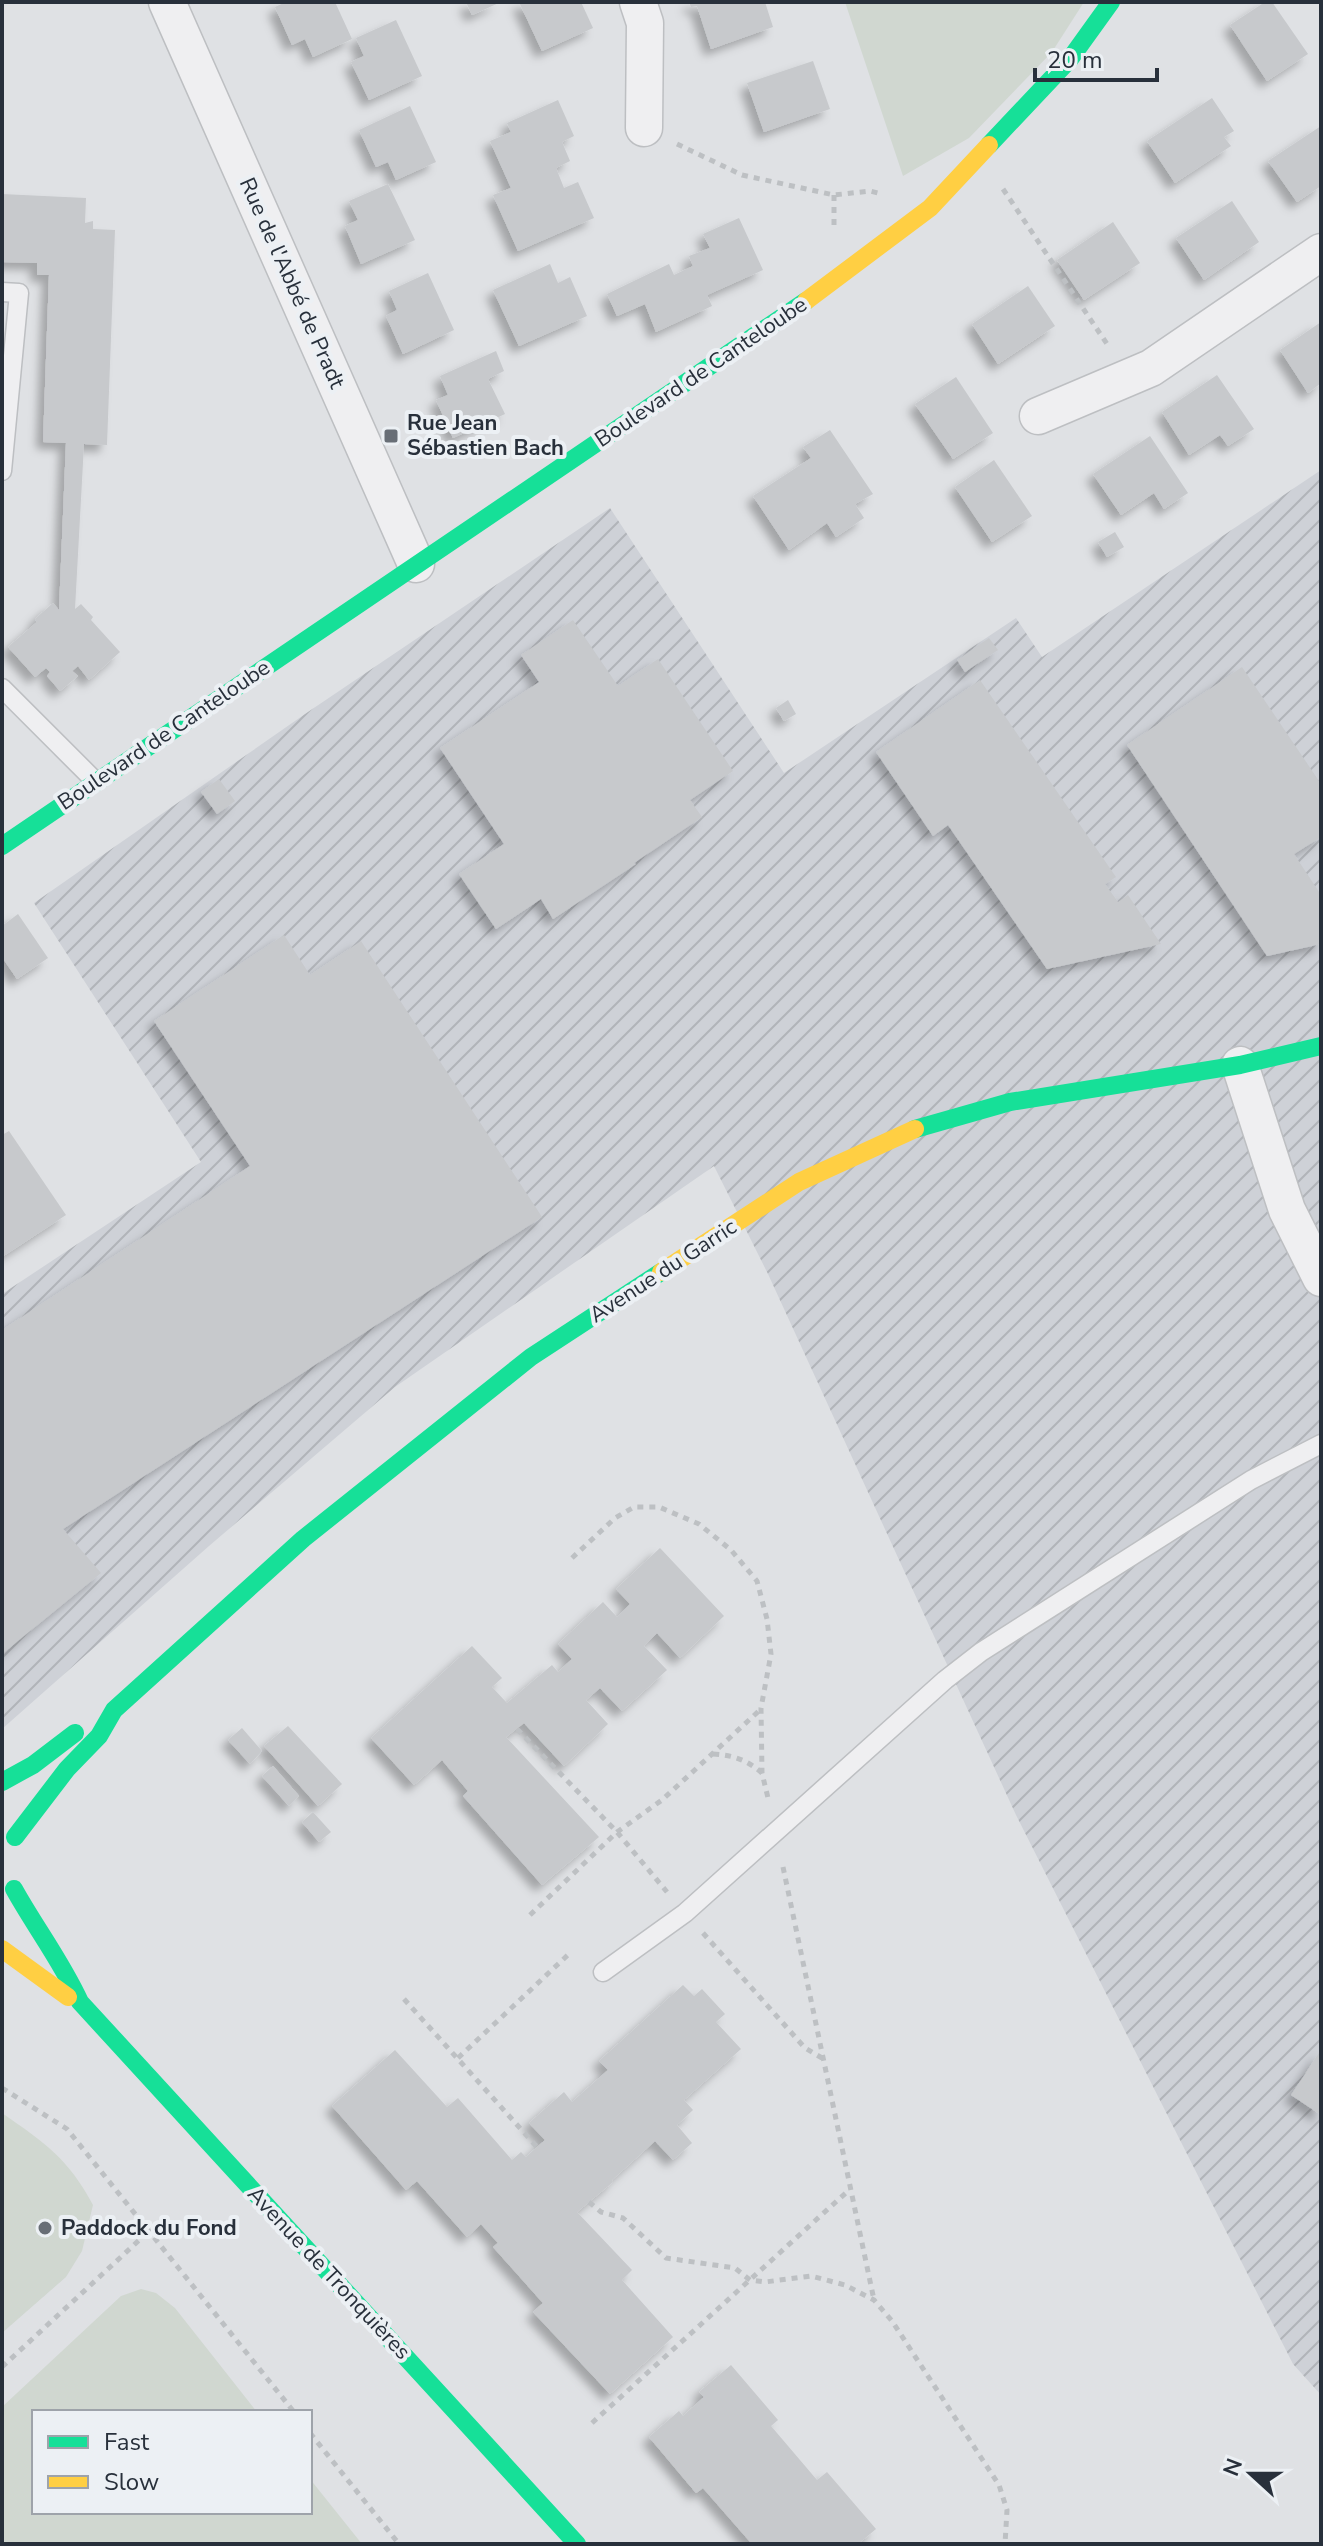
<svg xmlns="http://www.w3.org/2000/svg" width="1323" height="2546" viewBox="0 0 1323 2546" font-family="'Nunito Sans',sans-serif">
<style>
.industrial{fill:url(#industrial-furrows)}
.park{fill:#d0d7d0}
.building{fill:#c7c9cc;filter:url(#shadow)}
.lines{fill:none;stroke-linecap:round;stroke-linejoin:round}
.lane-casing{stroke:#bdbfc2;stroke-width:21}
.street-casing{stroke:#bdbfc2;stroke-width:39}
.path{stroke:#bdc0c3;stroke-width:5;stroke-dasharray:6 6;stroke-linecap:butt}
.lane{stroke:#efeff1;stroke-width:18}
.street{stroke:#efeff1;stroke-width:36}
.fast{stroke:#16e098;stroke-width:18}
.slow{stroke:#ffcf43;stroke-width:18}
.poi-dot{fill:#686e76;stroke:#ecf0f4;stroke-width:3}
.labels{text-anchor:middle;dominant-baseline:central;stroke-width:8;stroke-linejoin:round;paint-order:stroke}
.street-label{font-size:22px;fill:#28303b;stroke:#ecf0f4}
.poi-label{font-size:22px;font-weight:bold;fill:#28303b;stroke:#ecf0f4;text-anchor:start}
</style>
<defs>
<pattern id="industrial-furrows" width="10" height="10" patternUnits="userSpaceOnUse" patternTransform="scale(2)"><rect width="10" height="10" fill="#ced1d7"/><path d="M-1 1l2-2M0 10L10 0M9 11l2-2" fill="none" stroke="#b1b4b9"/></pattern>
<filter id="shadow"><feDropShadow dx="-7" dy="7" stdDeviation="4" flood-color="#0004"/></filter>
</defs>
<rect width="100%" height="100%" fill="#dfe1e4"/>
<path class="industrial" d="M 1321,470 L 1321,2395 L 1293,2364 L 1016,1815 L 768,1274 L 714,1166 L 395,1387 L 209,1546 L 2,1729 L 2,1294 L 201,1162 L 34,903 L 305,714 L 610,508 L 784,773 L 1016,618 L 1042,657 Z"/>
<g class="park">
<path d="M 845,2 L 1084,2 L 1052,52 L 969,138 L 903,176 Z"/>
<path d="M 2,2113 C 45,2143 68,2158 93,2205 L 82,2251 L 66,2277 L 2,2333 Z"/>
<path d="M 141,2289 L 156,2293 L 175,2308 L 257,2412 L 34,2412 L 34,2512 L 310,2512 L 310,2479 L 362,2544 L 2,2544 L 2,2407 L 121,2296 Z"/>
</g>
<g class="building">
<path d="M 286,2 L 335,2 L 352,39 L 313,57 L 305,39 L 292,45 L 275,7 Z"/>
<path d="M 466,2 L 501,2 L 472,15 Z"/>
<path d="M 519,2 L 581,2 L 593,28 L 542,51 Z"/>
<path d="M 689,2 L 765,2 L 773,27 L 711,49 L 697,6 L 691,7 Z"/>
<path d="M 1265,2 L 1272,2 L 1308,54 L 1267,81 L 1230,25 Z"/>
<path d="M 396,20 L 422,76 L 369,100 L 351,62 L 364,56 L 356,38 Z"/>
<path d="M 813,61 L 830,109 L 764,132 L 747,83 Z"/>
<path d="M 1212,98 L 1234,131 L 1224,137 L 1231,146 L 1175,183 L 1147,141 Z"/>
<path d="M 558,100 L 574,136 L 562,142 L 570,161 L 556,168 L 564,188 L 578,182 L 594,218 L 518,251 L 493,195 L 511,188 L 490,141 L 511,132 L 507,123 Z"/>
<path d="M 410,106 L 436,162 L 396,180 L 388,162 L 376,167 L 359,130 Z"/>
<path d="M 1321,126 L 1321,186 L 1297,202 L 1268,161 Z"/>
<path d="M 388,184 L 415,240 L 361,264 L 345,226 L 358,220 L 349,201 Z"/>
<path d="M 2,194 L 86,198 L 85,223 L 93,221 L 93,229 L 115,230 L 107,445 L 84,444 L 75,609 L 81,604 L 93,617 L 91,620 L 120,652 L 89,680 L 78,666 L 72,671 L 78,676 L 60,691 L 47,676 L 50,672 L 46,668 L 35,677 L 8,647 L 37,622 L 35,619 L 53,603 L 59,610 L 66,443 L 43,442 L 49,275 L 37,275 L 37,263 L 2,262 Z"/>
<path d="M 1232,201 L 1259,242 L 1204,280 L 1176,238 Z"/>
<path d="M 739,218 L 763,270 L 707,295 L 712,306 L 656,332 L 645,304 L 617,316 L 607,294 L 669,264 L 674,275 L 693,266 L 689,256 L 710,248 L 703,234 Z"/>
<path d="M 1113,222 L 1140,263 L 1084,300 L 1057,260 Z"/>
<path d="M 550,264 L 558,283 L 570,277 L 587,316 L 519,346 L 493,290 Z"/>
<path d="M 428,273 L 454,330 L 403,354 L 386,316 L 397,310 L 389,291 Z"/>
<path d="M 1028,286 L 1055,326 L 998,364 L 972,324 Z"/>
<path d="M 1321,322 L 1321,383 L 1308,393 L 1280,350 Z"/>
<path d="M 496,351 L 504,371 L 488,379 L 505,414 L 453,438 L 436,400 L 448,395 L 440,376 Z"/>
<path d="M 1217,375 L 1254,429 L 1228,446 L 1220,435 L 1189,455 L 1162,412 Z"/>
<path d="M 956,377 L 993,433 L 953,459 L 915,404 Z"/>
<path d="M 830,430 L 873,494 L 855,504 L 864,518 L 836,537 L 827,523 L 789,550 L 753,496 L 811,458 L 803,447 Z"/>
<path d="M 1150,436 L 1188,493 L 1164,509 L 1154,493 L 1121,515 L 1093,474 Z"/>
<path d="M 994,460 L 1032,516 L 992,542 L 955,487 Z"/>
<path d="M 1115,532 L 1124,547 L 1107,557 L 1098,542 Z"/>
<path d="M 573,620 L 618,686 L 658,659 L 733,771 L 690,800 L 702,817 L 634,863 L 636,864 L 553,919 L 541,899 L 496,929 L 459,874 L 504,844 L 440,748 L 539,682 L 521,655 Z"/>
<path d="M 989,638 L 998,650 L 965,672 L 957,660 Z"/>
<path d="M 1242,667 L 1321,784 L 1321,837 L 1294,854 L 1321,895 L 1321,944 L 1267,956 L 1127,745 Z"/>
<path d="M 980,680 L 1116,877 L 1105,884 L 1118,902 L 1128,895 L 1161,944 L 1047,969 L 948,825 L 933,836 L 876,752 Z"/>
<path d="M 788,700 L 796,714 L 784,721 L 776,708 Z"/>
<path d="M 219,779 L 235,801 L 217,814 L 201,792 Z"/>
<path d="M 18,914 L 48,958 L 17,979 L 2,957 L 2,926 Z"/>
<path d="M 284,935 L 310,975 L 361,941 L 542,1217 L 63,1529 L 101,1573 L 2,1654 L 2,1330 L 250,1166 L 154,1021 Z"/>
<path d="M 9,1131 L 66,1215 L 2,1257 L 2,1135 Z"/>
<path d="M 660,1548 L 724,1616 L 680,1658 L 657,1633 L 644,1646 L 667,1670 L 622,1711 L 600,1688 L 586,1700 L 608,1724 L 564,1766 L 524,1723 L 506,1737 L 599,1837 L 542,1885 L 463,1796 L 468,1791 L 442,1760 L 414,1785 L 371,1738 L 472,1646 L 502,1678 L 492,1687 L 507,1703 L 552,1665 L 558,1672 L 572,1659 L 558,1644 L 603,1602 L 617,1617 L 630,1604 L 616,1589 Z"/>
<path d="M 288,1726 L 342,1784 L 318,1806 L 264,1746 Z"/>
<path d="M 242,1728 L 262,1751 L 250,1764 L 228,1740 Z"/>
<path d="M 273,1766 L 299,1796 L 289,1806 L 262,1776 Z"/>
<path d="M 313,1812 L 331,1832 L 319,1842 L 302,1822 Z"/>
<path d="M 683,1985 L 694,1996 L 702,1989 L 725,2014 L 716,2022 L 741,2049 L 684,2100 L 693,2110 L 677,2125 L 692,2143 L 673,2160 L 655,2141 L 612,2180 L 613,2182 L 577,2212 L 632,2270 L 622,2280 L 673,2337 L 610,2394 L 533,2312 L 543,2303 L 493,2247 L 498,2243 L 481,2224 L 467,2237 L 417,2181 L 406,2190 L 332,2106 L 395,2050 L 447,2107 L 458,2098 L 512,2160 L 521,2152 L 526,2157 L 545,2140 L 529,2123 L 564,2092 L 572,2102 L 608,2070 L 599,2061 Z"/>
<path d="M 1321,2050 L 1321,2115 L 1291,2095 Z"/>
<path d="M 731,2365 L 778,2420 L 771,2426 L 817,2480 L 827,2472 L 876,2529 L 858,2544 L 752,2544 L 703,2488 L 696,2493 L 649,2437 L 679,2411 L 683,2416 L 704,2397 L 699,2392 Z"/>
</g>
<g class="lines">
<g class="lane-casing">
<g id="lane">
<path d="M 2,292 L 19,293 L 2,471"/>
<path d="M 2,688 L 95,781"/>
<path d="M 603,1972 L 685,1913 L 945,1680 L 981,1652 L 1251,1480 L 1321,1444"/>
</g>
</g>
<g class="street-casing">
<g id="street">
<path d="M 167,2 L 416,564"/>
<path d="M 638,2 L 645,23 L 644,128"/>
<path d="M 1038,416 L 1151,368 L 1321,252"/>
<path d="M 1240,1065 L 1287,1210 L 1321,1278"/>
</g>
</g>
<g class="path">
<path d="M 677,144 L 742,175 L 834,195 L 870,191 L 878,193"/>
<path d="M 1003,189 L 1109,347"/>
<path d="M 834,195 L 834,230"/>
<path d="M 572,1558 L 615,1518 L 634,1507 L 659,1507 L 699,1524 L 731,1550 L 757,1581 L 767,1619 L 771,1654 L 761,1708 L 762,1773 L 768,1798"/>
<path d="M 517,1729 L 617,1832 L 667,1892"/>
<path d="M 713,1754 C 733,1755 747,1760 762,1773"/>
<path d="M 783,1867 L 874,2300"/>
<path d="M 530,1915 L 617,1832 L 662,1800 L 761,1709"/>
<path d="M 703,1933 L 805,2048 L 822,2058"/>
<path d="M 404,1999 L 537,2147"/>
<path d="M 458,2058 L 571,1952"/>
<path d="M 2,2088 L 67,2129 L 294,2412"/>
<path d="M 589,2202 L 601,2212 L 623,2218 L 666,2258 L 735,2268 L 750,2280 L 765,2282 L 811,2276 L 845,2285 L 874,2300 L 892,2321 L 999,2485 L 1007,2510 L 1005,2544"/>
<path d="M 2,2367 L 149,2231"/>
<path d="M 592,2423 L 849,2190"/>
<path d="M 310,2433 L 399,2544"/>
</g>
<use href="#lane" class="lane"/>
<use href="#street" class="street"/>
<g class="fast">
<path d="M 989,145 L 1070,59 L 1111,2"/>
<path d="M 2,846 L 806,301"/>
<path d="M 915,1129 L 1010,1102 L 1240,1065 L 1321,1046"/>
<path d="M 2,1782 L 33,1765 L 75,1733"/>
<path d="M 15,1837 L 67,1769 L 99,1736 L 114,1710 L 303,1539 L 531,1357 L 661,1272"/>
<path d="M 14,1889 C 35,1927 62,1962 80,2002 L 577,2544"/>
</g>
<g class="slow">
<path d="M 806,301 L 930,208 L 989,145"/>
<path d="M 661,1272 L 799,1182 L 915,1129"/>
<path d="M 2,1949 L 68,1997"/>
</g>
</g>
<g class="poi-dot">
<rect x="383" y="428" width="16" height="16" rx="4"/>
<circle cx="45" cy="2228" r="8"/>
</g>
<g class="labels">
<g class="street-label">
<text transform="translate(292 283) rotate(66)">Rue de l'Abbé de Pradt</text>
<text transform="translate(701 372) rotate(-34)">Boulevard de Canteloube</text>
<text transform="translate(164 735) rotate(-34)">Boulevard de Canteloube</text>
<text transform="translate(663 1271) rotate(-33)">Avenue du Garric</text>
<text transform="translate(329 2273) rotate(47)">Avenue de Tronquières</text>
</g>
<g class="poi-label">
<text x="407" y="423">Rue Jean<tspan x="407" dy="25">Sébastien Bach</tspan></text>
<text x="61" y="2228">Paddock du Fond</text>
</g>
</g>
<rect width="1323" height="2546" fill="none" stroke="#28303b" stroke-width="8"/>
<rect x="32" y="2410" width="280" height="104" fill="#ecf0f4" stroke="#9ea3aa" stroke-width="2"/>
<rect x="48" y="2436" width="40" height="12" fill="#16e098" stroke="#9ea3aa" stroke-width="2"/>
<text x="104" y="2450" font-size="24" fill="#28303b">Fast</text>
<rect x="48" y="2476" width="40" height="12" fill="#ffcf43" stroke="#9ea3aa" stroke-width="2"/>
<text x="104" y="2490" font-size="24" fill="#28303b">Slow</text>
<g transform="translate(1251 2474) rotate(291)" stroke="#ecf0f4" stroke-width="6" paint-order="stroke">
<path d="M0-6L14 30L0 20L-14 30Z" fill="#28303b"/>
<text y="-12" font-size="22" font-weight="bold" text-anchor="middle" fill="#28303b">N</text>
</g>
<path d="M1035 68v12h122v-12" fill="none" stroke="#28303b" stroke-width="4"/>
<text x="1047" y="68" font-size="24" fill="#28303b" stroke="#ecf0f4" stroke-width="6" paint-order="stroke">20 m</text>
</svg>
